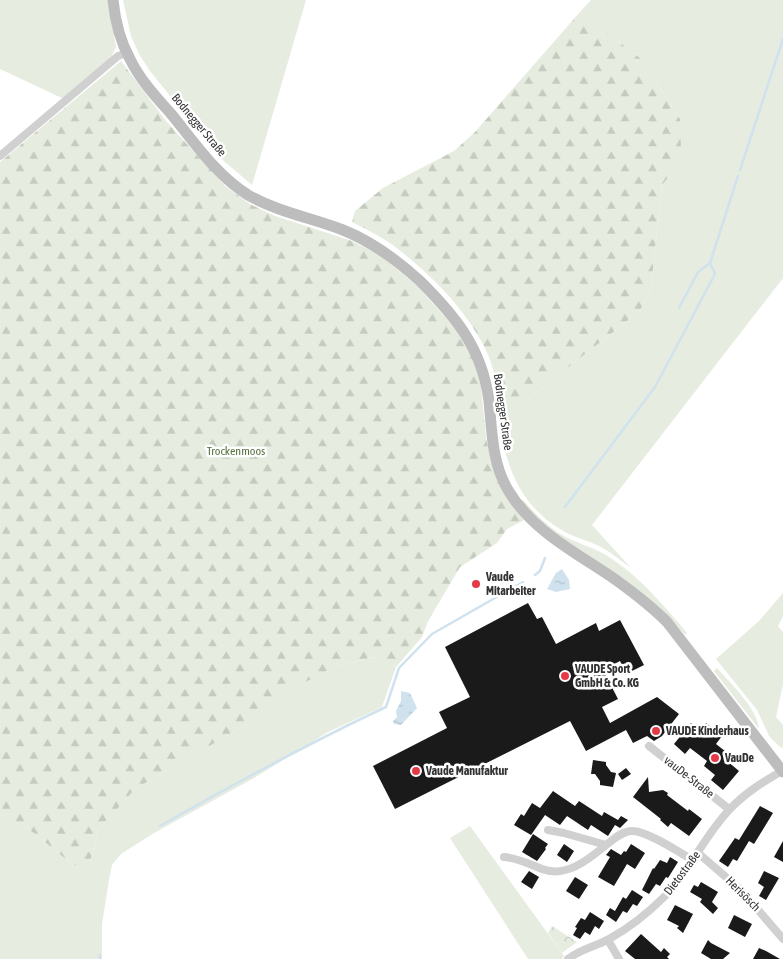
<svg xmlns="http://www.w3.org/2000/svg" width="783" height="959" viewBox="0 0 783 959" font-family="'Asap Condensed',sans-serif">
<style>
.grass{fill:#e6ecdf}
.forest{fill:url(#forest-firs)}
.park{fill:url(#park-crowns)}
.water{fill:url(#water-ripples)}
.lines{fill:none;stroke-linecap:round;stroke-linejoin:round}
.stream{stroke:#cfe2ee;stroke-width:2.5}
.building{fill:#1a1a1a}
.street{stroke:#d0d0d0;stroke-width:8}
.secondary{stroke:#bdbdbd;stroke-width:11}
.poi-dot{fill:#e63946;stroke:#fff;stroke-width:2}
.labels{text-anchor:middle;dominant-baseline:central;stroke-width:5;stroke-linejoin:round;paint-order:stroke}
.street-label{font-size:12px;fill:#333;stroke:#fff}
.park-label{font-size:12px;fill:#56703f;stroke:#fff}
.poi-label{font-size:12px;font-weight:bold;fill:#333;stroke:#fff;text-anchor:start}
</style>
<defs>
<pattern id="forest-firs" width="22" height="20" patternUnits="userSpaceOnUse" patternTransform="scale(1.25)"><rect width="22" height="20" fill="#e6ecdf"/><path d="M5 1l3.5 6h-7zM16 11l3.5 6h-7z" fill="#c6cbc0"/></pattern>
<pattern id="park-crowns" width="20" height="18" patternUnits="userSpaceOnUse" patternTransform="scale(1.25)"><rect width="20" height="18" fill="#e6ecdf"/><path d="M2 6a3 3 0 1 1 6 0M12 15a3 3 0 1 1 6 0" fill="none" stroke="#c6cbc0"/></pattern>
<pattern id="water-ripples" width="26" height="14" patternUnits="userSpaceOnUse" patternTransform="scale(1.25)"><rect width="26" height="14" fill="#cfe2ee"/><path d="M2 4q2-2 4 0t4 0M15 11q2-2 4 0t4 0" fill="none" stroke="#b2c2cd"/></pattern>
</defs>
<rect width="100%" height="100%" fill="#fff"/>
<g class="grass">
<path d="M 0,0 L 108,0 L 116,47 L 111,57 L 64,99 L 0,69 Z"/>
<path d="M 123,0 L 306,0 L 252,185 L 219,157 L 150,71 L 139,54 L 131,36 Z"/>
<path d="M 591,0 L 783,0 L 783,278 L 592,525 L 631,568 C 621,561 611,552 599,546 C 589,541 577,538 567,533 C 523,510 505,469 500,421 L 640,311 L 651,287 L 662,185 L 680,163 L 680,119 L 640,58 L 580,12 Z"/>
<path d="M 520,500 L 523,500 C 533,511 544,523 557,532 C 574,543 595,547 612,559 C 641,578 664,606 687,633 L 685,635 L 667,615 L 542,524 Z"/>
<path d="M 783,593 L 783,616 L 778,626 L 783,632 L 783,684 L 776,717 L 783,725 L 783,748 L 780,747 L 769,736 L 757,710 L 716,659 L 759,621 Z"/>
<path d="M 374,657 L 396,667 L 382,707 L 328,732 L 254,778 L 154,833 L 121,854 L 112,865 L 109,880 L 102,924 L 102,959 L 0,959 L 0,813 L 34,833 L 73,865 L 92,856 L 98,830 L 135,789 L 251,722 L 267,701 L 333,668 Z"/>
<path d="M 717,668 C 730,683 758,709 759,729 L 714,671 Z"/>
<path d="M 470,826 L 564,956 L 562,959 L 528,959 L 450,838 Z"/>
</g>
<g class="forest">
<path d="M 580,12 L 640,58 L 680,119 L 681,150 L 680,163 L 662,185 L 651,287 L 640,311 L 500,421 C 499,400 497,378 489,357 C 472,316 433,276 398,249 C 384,238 368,230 352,222 L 355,211 L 383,188 L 454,151 L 475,132 Z"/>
<path d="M 121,61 L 166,121 L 225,186 L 250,204 L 275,216 L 352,241 L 380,255 L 416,285 L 446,318 L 463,339 L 475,362 L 481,387 L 486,437 L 493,469 L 524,520 L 507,529 L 497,543 L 460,567 L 428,621 L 422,637 L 396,667 L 373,657 L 333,668 L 268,701 L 251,722 L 135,789 L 98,830 L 92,856 L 86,865 L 73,865 L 34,833 L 0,813 L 0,162 Z"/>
</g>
<path class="park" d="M 552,926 L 577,942 L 562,953 L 548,933 Z"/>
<g class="water">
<path d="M 562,569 L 569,580 L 570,589 L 556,592 L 547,589 L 556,573 Z"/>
<path d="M 401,691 L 410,693 L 417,708 L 401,725 L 394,724 L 393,721 L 397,717 L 396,711 L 401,701 Z"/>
</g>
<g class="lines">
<g class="stream">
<path d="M 740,170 L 783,39"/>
<path d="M 679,308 L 698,272 L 710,263"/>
<path d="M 565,507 L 655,387 L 715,274 L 710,263 L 738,176"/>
<path d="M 535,575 L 540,571 L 545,558"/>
<path d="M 160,826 C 234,784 309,743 386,707 L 399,668 L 432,634 L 523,582"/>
<path d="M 100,959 L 100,955"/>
</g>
</g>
<g class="building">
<path d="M 528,603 L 537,619 L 542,617 L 556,644 L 596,623 L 599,631 L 620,620 L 644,665 L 626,674 L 620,661 L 603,670 L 618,699 L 602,707 L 610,723 L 657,697 L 679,714 L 662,736 L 654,741 L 647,736 L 633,743 L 626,730 L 586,751 L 570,721 L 395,809 L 373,766 L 447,728 L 439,712 L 470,697 L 445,647 Z"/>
<path d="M 691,723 L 700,731 L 706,723 L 722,736 L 716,744 L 730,755 L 726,760 L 739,771 L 723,790 L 711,780 L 715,775 L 704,766 L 707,761 L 690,748 L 685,754 L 674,744 Z"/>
<path d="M 593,760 L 606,762 L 606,765 L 611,772 L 616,773 L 613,787 L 600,785 L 600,781 L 595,774 L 591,774 Z"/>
<path d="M 626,768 L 631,774 L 622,780 L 618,774 Z"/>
<path d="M 648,777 L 649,792 L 663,790 L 668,793 L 667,795 L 688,811 L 689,809 L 702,819 L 689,836 L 671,823 L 668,827 L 660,820 L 661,819 L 633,797 Z"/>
<path d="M 553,791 L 575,806 L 579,801 L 602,816 L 604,812 L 618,820 L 621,816 L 628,820 L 620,828 L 615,825 L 608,836 L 591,825 L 588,830 L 567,816 L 560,825 L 545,815 L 531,835 L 514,825 L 521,814 L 524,816 L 532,803 L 540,808 Z"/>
<path d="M 760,806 L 773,813 L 754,844 L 749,841 L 737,861 L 733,859 L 728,867 L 719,861 L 735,838 L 739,840 Z"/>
<path d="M 533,834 L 548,844 L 545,848 L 546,849 L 537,861 L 522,852 Z"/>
<path d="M 783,841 L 783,862 L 774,857 Z"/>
<path d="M 564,844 L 574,851 L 567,862 L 557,855 Z"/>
<path d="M 631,844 L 645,853 L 635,869 L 627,864 L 614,886 L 598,877 L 610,857 L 606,855 L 611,849 L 621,855 L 624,851 L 626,852 Z"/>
<path d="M 670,857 L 678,862 L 668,878 L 666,877 L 660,886 L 656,884 L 649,894 L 642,890 L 653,868 L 654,869 L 660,860 L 667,863 Z"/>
<path d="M 529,871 L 539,877 L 532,889 L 521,882 Z"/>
<path d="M 764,871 L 779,878 L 766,900 L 759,896 L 764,887 L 758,883 Z"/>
<path d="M 575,877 L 588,885 L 579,899 L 566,891 Z"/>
<path d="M 701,882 L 718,892 L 712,902 L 718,908 L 713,914 L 700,902 L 702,899 L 690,892 L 694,885 L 698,887 Z"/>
<path d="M 632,890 L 643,897 L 637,906 L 633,904 L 627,913 L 623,911 L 616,922 L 606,915 L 610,908 L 615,911 L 623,897 L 626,899 Z"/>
<path d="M 675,905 L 693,914 L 683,933 L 677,928 L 679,926 L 667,920 Z"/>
<path d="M 590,912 L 604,921 L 599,929 L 595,926 L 590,935 L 585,932 L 580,939 L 573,935 L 577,928 L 575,927 L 581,918 L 585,920 Z"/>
<path d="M 734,915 L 752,924 L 745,937 L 728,928 Z"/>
<path d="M 641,934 L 661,952 L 664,948 L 670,954 L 667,957 L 669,959 L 635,959 L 625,951 Z"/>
<path d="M 708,940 L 711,943 L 730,953 L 723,959 L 711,959 L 701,953 Z"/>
<path d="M 759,948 L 766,951 L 780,959 L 753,959 Z"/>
</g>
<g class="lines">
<g class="street">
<path d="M 0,156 L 118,56 L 127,53"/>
<path d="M 649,746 L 729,809"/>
<path d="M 548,830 L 564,833 L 606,845 C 613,840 623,830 633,831 C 649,832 679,852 694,861"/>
<path d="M 698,853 L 741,890 L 783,939"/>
<path d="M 504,857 C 518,858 529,864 542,869 C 566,878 588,860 606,845"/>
<path d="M 608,940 L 619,959"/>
<path d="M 568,959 C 582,948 595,947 609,939 C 629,928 648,913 664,897 C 690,871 704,836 730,809 C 745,793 763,782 782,771"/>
</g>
<path class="secondary" d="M 113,0 C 115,20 120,41 130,59 C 140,80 157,98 172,115 C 195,143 217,176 248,195 C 278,212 312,218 343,230 C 373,242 397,260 420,281 C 456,317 482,348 489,401 C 492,432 492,463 508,490 C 533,532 577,553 616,580 C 634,593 651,606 667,622 L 783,772"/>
</g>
<g class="poi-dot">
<circle cx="476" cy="584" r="5"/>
<circle cx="565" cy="676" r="5"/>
<circle cx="656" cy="731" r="5"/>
<circle cx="715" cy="758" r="5"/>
<circle cx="416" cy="771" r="5"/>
</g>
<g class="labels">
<g class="street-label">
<text transform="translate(199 125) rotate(50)">Bodnegger Straße</text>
<text transform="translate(503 412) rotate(82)">Bodnegger Straße</text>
<text transform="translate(689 777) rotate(38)">vauDe-Straße</text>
<text transform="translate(682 873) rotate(-53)">Dietostraße</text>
<text transform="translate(743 894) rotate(45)">Herisösch</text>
</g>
<g class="park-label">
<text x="236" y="451">Trockenmoos</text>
</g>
<g class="poi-label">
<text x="486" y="577">Vaude<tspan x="486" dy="14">Mitarbeiter</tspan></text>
<text x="575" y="669">VAUDE Sport<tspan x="575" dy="14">GmbH &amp; Co. KG</tspan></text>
<text x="666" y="731">VAUDE Kinderhaus</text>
<text x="725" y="758">VauDe</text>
<text x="426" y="771">Vaude Manufaktur</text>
</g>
</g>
</svg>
